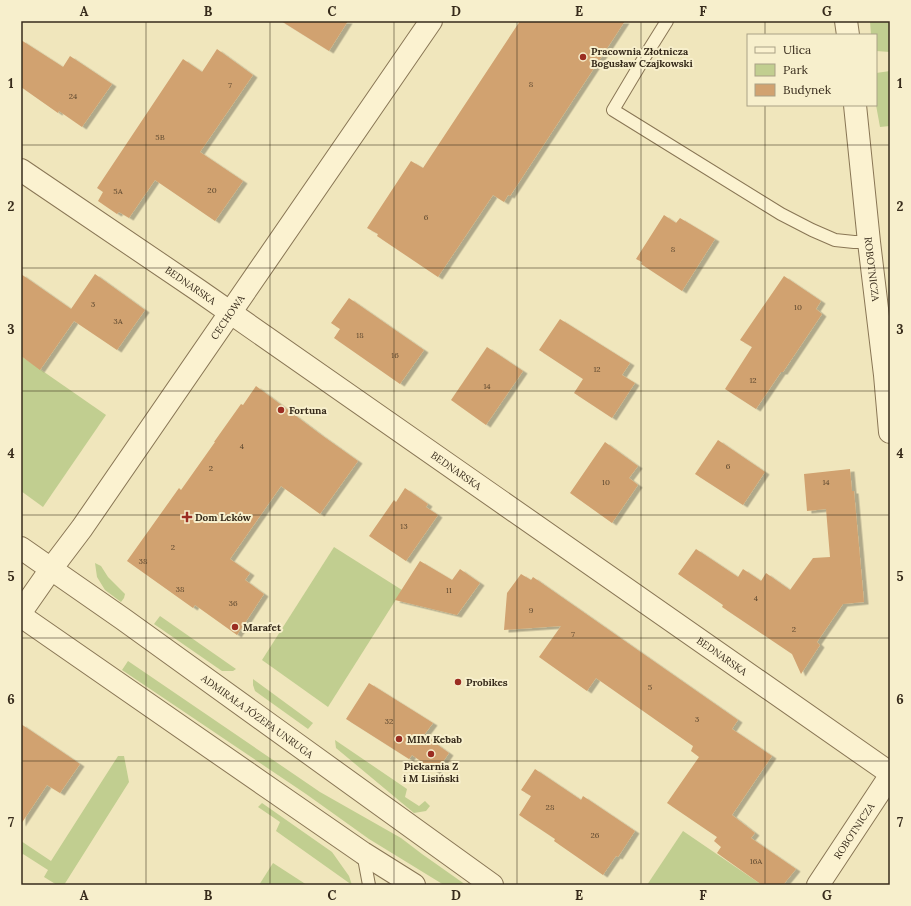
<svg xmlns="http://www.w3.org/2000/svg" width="911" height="906" viewBox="0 0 911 906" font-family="Lora,serif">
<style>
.green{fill:#c1ce90}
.building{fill:#d1a270;filter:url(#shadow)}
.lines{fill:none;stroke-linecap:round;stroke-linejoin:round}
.service-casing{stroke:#897655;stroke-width:14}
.minor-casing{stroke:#897655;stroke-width:24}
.tertiary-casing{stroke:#897655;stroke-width:24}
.service{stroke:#fbf2d0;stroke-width:12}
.minor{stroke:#fbf2d0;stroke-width:22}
.tertiary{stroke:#fbf2d0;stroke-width:22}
.grid{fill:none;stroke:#372b1b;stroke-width:1;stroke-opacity:0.55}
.poi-dot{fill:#9b2d22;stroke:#f7efcc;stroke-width:1.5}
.labels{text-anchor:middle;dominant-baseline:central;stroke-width:4;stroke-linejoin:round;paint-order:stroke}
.number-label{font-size:8px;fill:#5e4930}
.poi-label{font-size:10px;font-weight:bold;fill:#372b1b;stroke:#f7efcc;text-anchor:start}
.street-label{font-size:10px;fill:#372b1b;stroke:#f7efcc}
.neatline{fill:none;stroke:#372b1b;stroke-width:1.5}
.grid-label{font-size:13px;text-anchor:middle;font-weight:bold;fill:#372b1b}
</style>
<defs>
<filter id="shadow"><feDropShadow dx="4.5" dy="2.5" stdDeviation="0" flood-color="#0004"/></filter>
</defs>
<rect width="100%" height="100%" fill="#f0e6bc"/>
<g class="green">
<path d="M 870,21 L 890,21 L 890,52 L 876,51 L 876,35 L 871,35 Z"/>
<path d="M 890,71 L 890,126 L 880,127 L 876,105 L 876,73 Z"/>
<path d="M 21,356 L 106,415 L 43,507 L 21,491 Z"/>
<path d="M 334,547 L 402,590 L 328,707 L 262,660 Z"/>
<path d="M 95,563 L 101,566 L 108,577 L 125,594 L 124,598 L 121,602 L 105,590 L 97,577 Z"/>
<path d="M 160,616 L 236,669 L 233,671 L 222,671 L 154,624 Z"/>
<path d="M 128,661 L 320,792 L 401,838 L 422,854 L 466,885 L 444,885 L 369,839 L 306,794 L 122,670 Z"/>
<path d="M 253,679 L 313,723 L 308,729 L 255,691 L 253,685 Z"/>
<path d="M 335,740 L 407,789 L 405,797 L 419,806 L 425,801 L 430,806 L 426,811 L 414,813 L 336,748 Z"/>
<path d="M 118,756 L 124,756 L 129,782 L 64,885 L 57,885 L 44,877 L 48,870 L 23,854 L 21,856 L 21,841 L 51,861 Z"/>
<path d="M 262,803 L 332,852 L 349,876 L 352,885 L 276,831 L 280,822 L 258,807 Z"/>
<path d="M 683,831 L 762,885 L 647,885 Z"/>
<path d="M 273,863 L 307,885 L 259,885 Z"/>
</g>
<g class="building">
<path d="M 281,21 L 348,21 L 329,51 Z"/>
<path d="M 520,21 L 625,21 L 510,196 L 508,195 L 504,202 L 493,195 L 438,277 L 377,236 L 378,234 L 367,228 L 411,161 L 423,168 Z"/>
<path d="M 21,40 L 63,67 L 70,56 L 112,84 L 82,127 L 59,111 L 58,113 L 21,87 Z"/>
<path d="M 217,49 L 253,75 L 200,152 L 243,181 L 215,221 L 155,180 L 129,218 L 119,212 L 117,214 L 98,201 L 103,192 L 97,188 L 183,59 L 202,72 Z"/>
<path d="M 664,215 L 676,223 L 680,218 L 715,239 L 682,291 L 641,264 L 642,262 L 636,259 Z"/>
<path d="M 21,274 L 71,309 L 95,274 L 145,310 L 117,350 L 74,321 L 40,370 L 21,356 Z"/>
<path d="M 784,276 L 821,301 L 816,309 L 822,314 L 783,372 L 781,372 L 756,409 L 725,389 L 752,347 L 740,340 Z"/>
<path d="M 349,298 L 424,350 L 400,384 L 334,338 L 340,329 L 331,323 Z"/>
<path d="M 560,319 L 630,363 L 622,375 L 635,383 L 612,418 L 574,393 L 583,379 L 539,350 Z"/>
<path d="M 487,347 L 523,371 L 486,425 L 451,400 Z"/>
<path d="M 256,386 L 320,434 L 358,461 L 320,514 L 281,486 L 230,559 L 250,573 L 245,580 L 264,594 L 237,635 L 195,605 L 193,608 L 127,561 L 179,488 L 181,490 L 215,442 L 214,442 L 241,404 L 243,405 Z"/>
<path d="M 718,440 L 765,472 L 743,505 L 695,474 Z"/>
<path d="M 605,442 L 638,466 L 629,478 L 638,485 L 612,523 L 570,493 Z"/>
<path d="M 850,469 L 852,491 L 854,491 L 864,602 L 843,604 L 817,642 L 820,645 L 801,674 L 792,654 L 722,607 L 723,605 L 678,574 L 696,549 L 738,577 L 743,569 L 761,581 L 766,573 L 790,590 L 813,558 L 830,557 L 826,509 L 807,511 L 804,474 Z"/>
<path d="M 405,488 L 428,504 L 426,507 L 438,515 L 406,561 L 369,536 L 394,500 L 396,502 Z"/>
<path d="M 420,561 L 452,580 L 460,569 L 480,583 L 457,615 L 395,600 Z"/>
<path d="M 521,574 L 531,580 L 533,577 L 738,720 L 732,729 L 772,756 L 732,815 L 755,833 L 751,838 L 796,869 L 783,885 L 762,885 L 717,853 L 721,847 L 714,841 L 717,837 L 667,803 L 699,757 L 691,751 L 693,746 L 596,678 L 587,691 L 539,657 L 561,626 L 504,630 L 507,593 Z"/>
<path d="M 369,683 L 433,723 L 424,735 L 449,753 L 436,772 L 412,755 L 409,759 L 346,719 Z"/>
<path d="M 21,724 L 80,764 L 60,793 L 47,785 L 21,824 Z"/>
<path d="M 535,769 L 581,800 L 583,796 L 635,831 L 618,857 L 616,856 L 603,875 L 554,841 L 555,839 L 519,815 L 531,796 L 521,790 Z"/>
</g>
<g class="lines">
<g class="service-casing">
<g id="service">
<path d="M 667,21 L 647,53 L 613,110 L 781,214 L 812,230 L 835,240 L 854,242 L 869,242"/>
<path d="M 363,853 L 369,885"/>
</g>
</g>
<g class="minor-casing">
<g id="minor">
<path d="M 846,21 L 848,35"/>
<path id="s1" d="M 855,105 L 869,242 L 885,375 L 890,432"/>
<path id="s2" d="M 21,170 L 198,290 L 890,773"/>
<path id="s3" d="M 21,612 L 51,569 L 82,528 L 431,21"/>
<path id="s4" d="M 818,885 L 890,776"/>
</g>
</g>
<g class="tertiary-casing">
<g id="tertiary">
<path id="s5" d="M 21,548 L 123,619 L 492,885"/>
<path d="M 21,616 L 269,788 L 363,853 L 414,885"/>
</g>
</g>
<use href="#service" class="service"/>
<use href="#minor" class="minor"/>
<use href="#tertiary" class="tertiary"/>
</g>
<path class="grid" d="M 146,21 L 146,885M 270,21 L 270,885M 394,21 L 394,885M 517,21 L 517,885M 641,21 L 641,885M 765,21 L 765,35M 765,105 L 765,885M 21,145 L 890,145M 21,268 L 890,268M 21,391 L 890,391M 21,515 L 890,515M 21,638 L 890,638M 21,761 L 890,761"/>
<g class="poi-dot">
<circle cx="583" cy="57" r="4"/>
<circle cx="281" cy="410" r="4"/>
<path d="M185 511h4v4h4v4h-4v4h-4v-4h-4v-4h4z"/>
<circle cx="235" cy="627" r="4"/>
<circle cx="458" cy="682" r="4"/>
<circle cx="399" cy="739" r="4"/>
<circle cx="431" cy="754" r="4"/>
</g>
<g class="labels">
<g class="number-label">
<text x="531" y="84">8</text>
<text x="230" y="85">7</text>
<text x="73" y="96">24</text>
<text x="160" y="137">5B</text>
<text x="212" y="190">20</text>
<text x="118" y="191">5A</text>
<text x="426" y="217">6</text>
<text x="673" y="249">8</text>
<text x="93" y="304">3</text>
<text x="798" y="307">10</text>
<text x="118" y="321">3A</text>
<text x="360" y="335">18</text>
<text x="395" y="355">16</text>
<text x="597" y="369">12</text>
<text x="753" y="380">12</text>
<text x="487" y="386">14</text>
<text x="242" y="446">4</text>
<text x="728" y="466">6</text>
<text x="211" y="468">2</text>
<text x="606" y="482">10</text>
<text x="826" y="482">14</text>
<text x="404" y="526">13</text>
<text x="173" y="547">2</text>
<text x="143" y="561">38</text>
<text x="180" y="589">38</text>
<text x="449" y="590">11</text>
<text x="756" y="598">4</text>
<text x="233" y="603">36</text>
<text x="531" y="610">9</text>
<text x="794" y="629">2</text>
<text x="573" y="634">7</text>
<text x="650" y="687">5</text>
<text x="697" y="719">3</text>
<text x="389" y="721">32</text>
<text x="550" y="807">28</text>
<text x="595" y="835">26</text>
<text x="756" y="861">16A</text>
</g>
<g class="poi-label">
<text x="591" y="51">Pracownia Złotnicza<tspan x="591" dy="12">Bogusław Czajkowski</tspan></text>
<text x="289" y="410">Fortuna</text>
<text x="195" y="517">Dom Leków</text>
<text x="243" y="627">Marafet</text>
<text x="466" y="682">Probikes</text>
<text x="407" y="739">MIM Kebab</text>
<text x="431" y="766" text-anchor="middle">Piekarnia Z<tspan x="431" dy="12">i M Lisiński</tspan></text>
</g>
<g class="street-label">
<text stroke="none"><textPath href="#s1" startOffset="165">ROBOTNICZA</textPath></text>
<text stroke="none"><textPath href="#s2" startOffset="205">BEDNARSKA</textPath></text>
<text stroke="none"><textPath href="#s3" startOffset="360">CECHOWA</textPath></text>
<text stroke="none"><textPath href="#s2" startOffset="529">BEDNARSKA</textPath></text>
<text stroke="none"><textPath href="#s2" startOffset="853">BEDNARSKA</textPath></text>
<text stroke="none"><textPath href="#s5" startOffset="290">ADMIRAŁA JÓZEFA UNRUGA</textPath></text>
<text stroke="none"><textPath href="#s4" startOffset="65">ROBOTNICZA</textPath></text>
</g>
</g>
<rect width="911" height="906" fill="none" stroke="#f7efcc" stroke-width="44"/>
<rect x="747" y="34" width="130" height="72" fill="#f7efcc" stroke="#aaa185"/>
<rect x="755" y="47" width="20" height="6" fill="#fbf2d0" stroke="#aaa185"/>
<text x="783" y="54" font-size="12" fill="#372b1b">Ulica</text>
<rect x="755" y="64" width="20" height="12" fill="#c1ce90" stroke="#aaa185"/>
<text x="783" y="74" font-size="12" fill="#372b1b">Park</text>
<rect x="755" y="84" width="20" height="12" fill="#d1a270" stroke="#aaa185"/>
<text x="783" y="94" font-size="12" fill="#372b1b">Budynek</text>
<rect x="22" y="22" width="867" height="862" class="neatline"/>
<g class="grid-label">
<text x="84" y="16">A</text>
<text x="208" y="16">B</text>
<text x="332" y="16">C</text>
<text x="456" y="16">D</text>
<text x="579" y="16">E</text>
<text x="703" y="16">F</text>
<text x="827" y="16">G</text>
<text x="11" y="88">1</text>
<text x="900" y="88">1</text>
<text x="11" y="211">2</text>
<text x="900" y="211">2</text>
<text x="11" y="334">3</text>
<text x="900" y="334">3</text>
<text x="11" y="458">4</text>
<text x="900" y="458">4</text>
<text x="11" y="581">5</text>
<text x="900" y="581">5</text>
<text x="11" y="704">6</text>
<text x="900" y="704">6</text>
<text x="11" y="827">7</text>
<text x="900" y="827">7</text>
<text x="84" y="900">A</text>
<text x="208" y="900">B</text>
<text x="332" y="900">C</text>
<text x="456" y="900">D</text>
<text x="579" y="900">E</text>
<text x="703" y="900">F</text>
<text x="827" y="900">G</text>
</g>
</svg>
